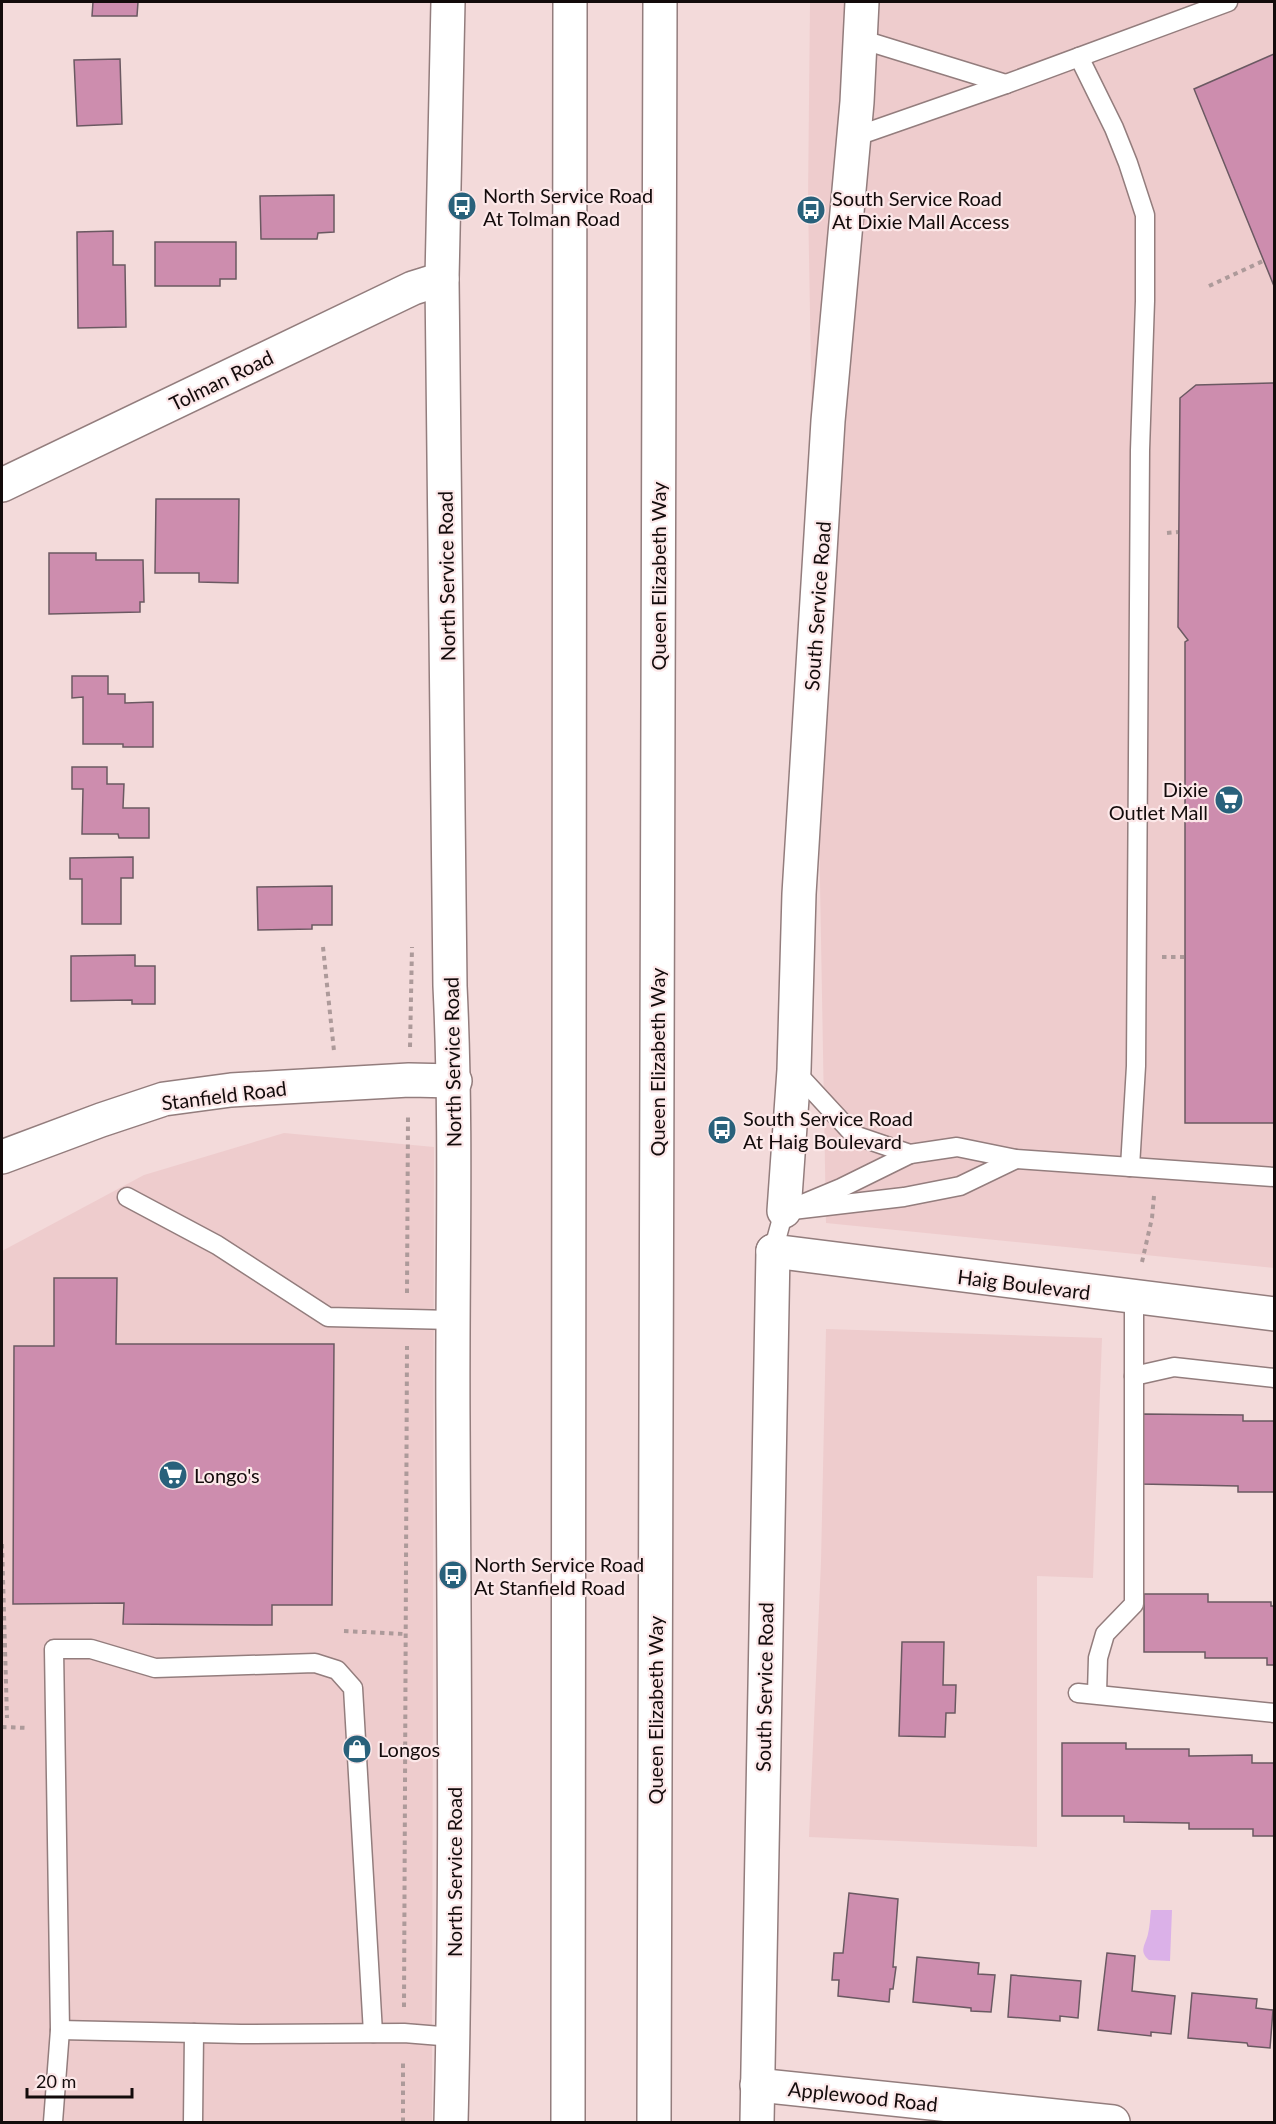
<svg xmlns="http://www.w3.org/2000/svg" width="1276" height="2124" viewBox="0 0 1276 2124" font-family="Lato,sans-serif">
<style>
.built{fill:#eecccd}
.water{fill:#dbb1e8}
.building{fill:#cd8dae;stroke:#6b5962;stroke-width:1.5}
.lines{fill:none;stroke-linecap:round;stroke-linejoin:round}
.lane-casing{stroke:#937d7d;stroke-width:21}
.street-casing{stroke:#937d7d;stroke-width:36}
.secondary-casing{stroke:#937d7d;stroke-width:36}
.highway-casing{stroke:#937d7d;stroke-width:36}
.path{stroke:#ad9a9a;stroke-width:4;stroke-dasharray:4.5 4.5;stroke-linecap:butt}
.lane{stroke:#fff;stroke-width:18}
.street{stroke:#fff;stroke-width:33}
.secondary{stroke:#fff;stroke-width:33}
.highway{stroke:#fff;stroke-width:33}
.labels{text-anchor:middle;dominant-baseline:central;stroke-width:4.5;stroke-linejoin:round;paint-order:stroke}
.poi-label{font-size:20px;fill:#130b0b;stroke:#fce8e9;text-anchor:start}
.street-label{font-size:20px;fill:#130b0b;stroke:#fce8e9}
</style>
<rect width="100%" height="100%" fill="#f3dada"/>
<g class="built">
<path d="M 810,2 L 1274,2 L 1274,1268 L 826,1223 L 808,200 Z"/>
<path d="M 284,1133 L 434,1147 L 432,2122 L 2,2122 L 2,1251 L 144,1175 Z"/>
<path d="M 826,1329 L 1102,1338 L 1093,1578 L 1037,1576 L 1037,1847 L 809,1837 L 821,1562 Z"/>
</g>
<path class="water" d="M 1151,1910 L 1172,1910 L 1170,1961 L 1149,1960 C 1138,1951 1146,1944 1148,1934 C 1150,1926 1150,1917 1151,1910 Z"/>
<g class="building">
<path d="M 93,2 L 138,2 L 137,16 L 92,16 Z"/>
<path d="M 1274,54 L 1274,286 L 1194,89 Z"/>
<path d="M 120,59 L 122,124 L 77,126 L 74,60 Z"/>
<path d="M 334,195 L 334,232 L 318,233 L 317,239 L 261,239 L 260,196 Z"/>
<path d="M 113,231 L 113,265 L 125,265 L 126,327 L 78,328 L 77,232 Z"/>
<path d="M 155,242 L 236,242 L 236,279 L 220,279 L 220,286 L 155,286 Z"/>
<path d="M 1274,383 L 1274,1123 L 1185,1123 L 1185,642 L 1188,640 L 1178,627 L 1180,398 L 1196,385 Z"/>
<path d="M 156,499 L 239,499 L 238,583 L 199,582 L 199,573 L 155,573 Z"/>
<path d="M 49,553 L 96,553 L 96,560 L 143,560 L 144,602 L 140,602 L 140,612 L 49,614 Z"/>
<path d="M 72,676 L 108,676 L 108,694 L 125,694 L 125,703 L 153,702 L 153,747 L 123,747 L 123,744 L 83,744 L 83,697 L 72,698 Z"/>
<path d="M 72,767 L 107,767 L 107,784 L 124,784 L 123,808 L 149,808 L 149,838 L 119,838 L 118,834 L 82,834 L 83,789 L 72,789 Z"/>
<path d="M 133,857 L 133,878 L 121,878 L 121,924 L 82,924 L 82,879 L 70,879 L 70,858 Z"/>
<path d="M 332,886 L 332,925 L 312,925 L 312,929 L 258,930 L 257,887 Z"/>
<path d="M 135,955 L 135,966 L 155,966 L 155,1004 L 132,1004 L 132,1000 L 71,1001 L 71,956 Z"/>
<path d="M 54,1278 L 117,1278 L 116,1344 L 334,1344 L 332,1605 L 272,1605 L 272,1625 L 123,1624 L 124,1603 L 13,1604 L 14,1346 L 54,1346 Z"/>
<path d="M 1143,1414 L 1243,1415 L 1243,1421 L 1274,1421 L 1274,1492 L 1238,1492 L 1238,1486 L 1141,1484 Z"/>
<path d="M 1144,1594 L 1208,1594 L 1208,1602 L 1271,1602 L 1271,1606 L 1274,1606 L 1274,1665 L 1267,1665 L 1267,1658 L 1205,1658 L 1205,1652 L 1144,1652 Z"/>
<path d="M 902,1642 L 944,1642 L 943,1685 L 956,1685 L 955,1713 L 946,1713 L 945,1737 L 899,1736 Z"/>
<path d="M 1062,1743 L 1126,1743 L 1126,1749 L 1189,1749 L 1189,1756 L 1252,1755 L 1252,1763 L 1274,1763 L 1274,1836 L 1253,1836 L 1253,1829 L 1189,1829 L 1189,1823 L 1124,1822 L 1124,1816 L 1062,1816 Z"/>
<path d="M 849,1893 L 898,1899 L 893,1967 L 896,1967 L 893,1989 L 890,1989 L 889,2002 L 838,1996 L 839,1980 L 832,1980 L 834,1953 L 843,1953 Z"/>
<path d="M 1107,1953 L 1135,1956 L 1132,1991 L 1175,1996 L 1171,2034 L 1151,2032 L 1151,2036 L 1098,2030 Z"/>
<path d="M 917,1957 L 979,1963 L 978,1974 L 995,1975 L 991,2012 L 971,2011 L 971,2008 L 913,2002 Z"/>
<path d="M 1011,1975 L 1081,1981 L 1078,2018 L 1060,2016 L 1060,2021 L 1008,2017 Z"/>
<path d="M 1192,1993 L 1257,1999 L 1256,2008 L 1273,2010 L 1270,2048 L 1248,2046 L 1247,2043 L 1188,2038 Z"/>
</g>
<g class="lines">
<g class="lane-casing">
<g id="lane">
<path d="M 860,39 L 1006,84"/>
<path d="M 1079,57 L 1114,128 L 1128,163 L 1145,215 L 1145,301 L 1140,450 L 1136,1066 L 1130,1167"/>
<path d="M 854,137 L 1006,84 L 1228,2"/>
<path d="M 794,1070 L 854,1135 L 910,1154 L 957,1147 L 1016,1159 L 1274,1177"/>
<path d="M 127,1197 L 217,1245 L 328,1317 L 452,1320"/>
<path d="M 805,1203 L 841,1188 L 910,1154"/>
<path d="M 784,1211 L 904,1197 L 960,1186 L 1016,1159"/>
<path d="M 773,1251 L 784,1211"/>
<path d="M 1134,1376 L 1174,1367 L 1274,1378"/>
<path d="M 1078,1693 L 1274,1713"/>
<path d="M 1097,1693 L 1098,1658 L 1105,1634 L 1134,1604 L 1134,1298"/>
<path d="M 60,2030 L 241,2034 L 404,2033 L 453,2037"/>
<path d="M 53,2122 L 60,2030 L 54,1649 L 91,1649 L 155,1668 L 315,1663 L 337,1670 L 353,1688 L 373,2033"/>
<path d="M 193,2122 L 194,2033"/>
</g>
</g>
<g class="street-casing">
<g id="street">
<path d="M 2,485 L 413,288 L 442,279"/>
<path d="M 773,1251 L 1274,1314"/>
<path d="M 757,2085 L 1113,2122"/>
</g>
</g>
<g class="secondary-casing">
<g id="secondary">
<path d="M 448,2 L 442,279 L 450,986 C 457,1131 452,1275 453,1420 C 454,1654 457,1888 451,2122"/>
<path d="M 2,1157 L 101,1120 L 164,1099 L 231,1090 L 409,1080 L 455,1081"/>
<path d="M 784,1211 L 794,1070 L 799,894 L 828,421 L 857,102 L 862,2"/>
<path d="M 757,2122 L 773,1251"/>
</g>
</g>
<g class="highway-casing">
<g id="highway">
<path d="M 568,2122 L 570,2"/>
<path d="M 654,2122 L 660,2"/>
</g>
</g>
<g class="path">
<path d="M 1209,286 L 1263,261"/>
<path d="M 1167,533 L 1178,532"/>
<path d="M 323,947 L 334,1051"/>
<path d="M 1162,957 L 1184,957"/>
<path d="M 410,1047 L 412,947"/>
<path d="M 1142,1262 L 1152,1218 L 1154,1196"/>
<path d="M 407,1293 L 408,1115"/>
<path d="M 2,1544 L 7,1718"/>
<path d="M 344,1631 L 405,1634"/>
<path d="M 2,1727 L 28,1728"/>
<path d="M 404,2007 L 407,1346"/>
<path d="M 403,2122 L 403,2060"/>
</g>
<use href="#lane" class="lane"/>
<use href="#street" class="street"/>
<use href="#secondary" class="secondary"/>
<use href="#highway" class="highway"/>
</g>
<defs>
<g id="bus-disc" transform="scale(1.5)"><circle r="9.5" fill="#29617b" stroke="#fce8e9"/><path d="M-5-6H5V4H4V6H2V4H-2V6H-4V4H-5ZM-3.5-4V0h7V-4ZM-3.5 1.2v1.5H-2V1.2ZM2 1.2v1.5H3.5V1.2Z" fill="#fff"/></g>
<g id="supermarket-disc" transform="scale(1.5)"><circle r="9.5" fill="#29617b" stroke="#fce8e9"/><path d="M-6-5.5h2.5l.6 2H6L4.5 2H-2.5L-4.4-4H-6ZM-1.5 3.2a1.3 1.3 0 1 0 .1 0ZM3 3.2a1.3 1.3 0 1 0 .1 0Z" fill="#fff"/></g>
<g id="shop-disc" transform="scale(1.5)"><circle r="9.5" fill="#29617b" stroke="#fce8e9"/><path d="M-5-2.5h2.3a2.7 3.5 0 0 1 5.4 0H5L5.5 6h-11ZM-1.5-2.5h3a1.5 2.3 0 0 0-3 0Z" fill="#fff"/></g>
</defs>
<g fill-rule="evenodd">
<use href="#bus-disc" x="462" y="206"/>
<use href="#bus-disc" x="811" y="210"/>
<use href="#supermarket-disc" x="1229" y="800"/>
<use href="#bus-disc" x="722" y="1130"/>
<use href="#supermarket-disc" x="173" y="1475"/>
<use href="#bus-disc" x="453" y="1575"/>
<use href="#shop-disc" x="357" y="1749"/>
</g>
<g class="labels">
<g class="poi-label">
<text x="483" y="195">North Service Road<tspan x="483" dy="23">At Tolman Road</tspan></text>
<text x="832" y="198">South Service Road<tspan x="832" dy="23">At Dixie Mall Access</tspan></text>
<text x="1208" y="789" text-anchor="end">Dixie<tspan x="1208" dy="23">Outlet Mall</tspan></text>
<text x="743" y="1118">South Service Road<tspan x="743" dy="23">At Haig Boulevard</tspan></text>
<text x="194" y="1475">Longo's</text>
<text x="474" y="1564">North Service Road<tspan x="474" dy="23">At Stanfield Road</tspan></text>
<text x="378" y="1749">Longos</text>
</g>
<g class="street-label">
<text transform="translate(221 380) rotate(-26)">Tolman Road</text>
<text transform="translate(446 576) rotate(-91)">North Service Road</text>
<text transform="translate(658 576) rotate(-90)">Queen Elizabeth Way</text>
<text transform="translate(817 606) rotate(-86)">South Service Road</text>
<text transform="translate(452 1062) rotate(-91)">North Service Road</text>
<text transform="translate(657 1062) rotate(-90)">Queen Elizabeth Way</text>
<text transform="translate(224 1095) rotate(-7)">Stanfield Road</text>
<text transform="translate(1024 1284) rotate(7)">Haig Boulevard</text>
<text transform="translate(764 1687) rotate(-89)">South Service Road</text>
<text transform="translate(655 1710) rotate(-90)">Queen Elizabeth Way</text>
<text transform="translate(454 1872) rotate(-90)">North Service Road</text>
<text transform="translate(863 2096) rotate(6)">Applewood Road</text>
</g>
</g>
<rect width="1276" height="2124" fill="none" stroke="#130b0b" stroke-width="6"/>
<path d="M27 2088v9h105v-9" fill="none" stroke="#130b0b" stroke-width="3"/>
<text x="36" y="2088" font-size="18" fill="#130b0b" stroke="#fce8e9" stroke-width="4.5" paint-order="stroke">20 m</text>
</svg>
